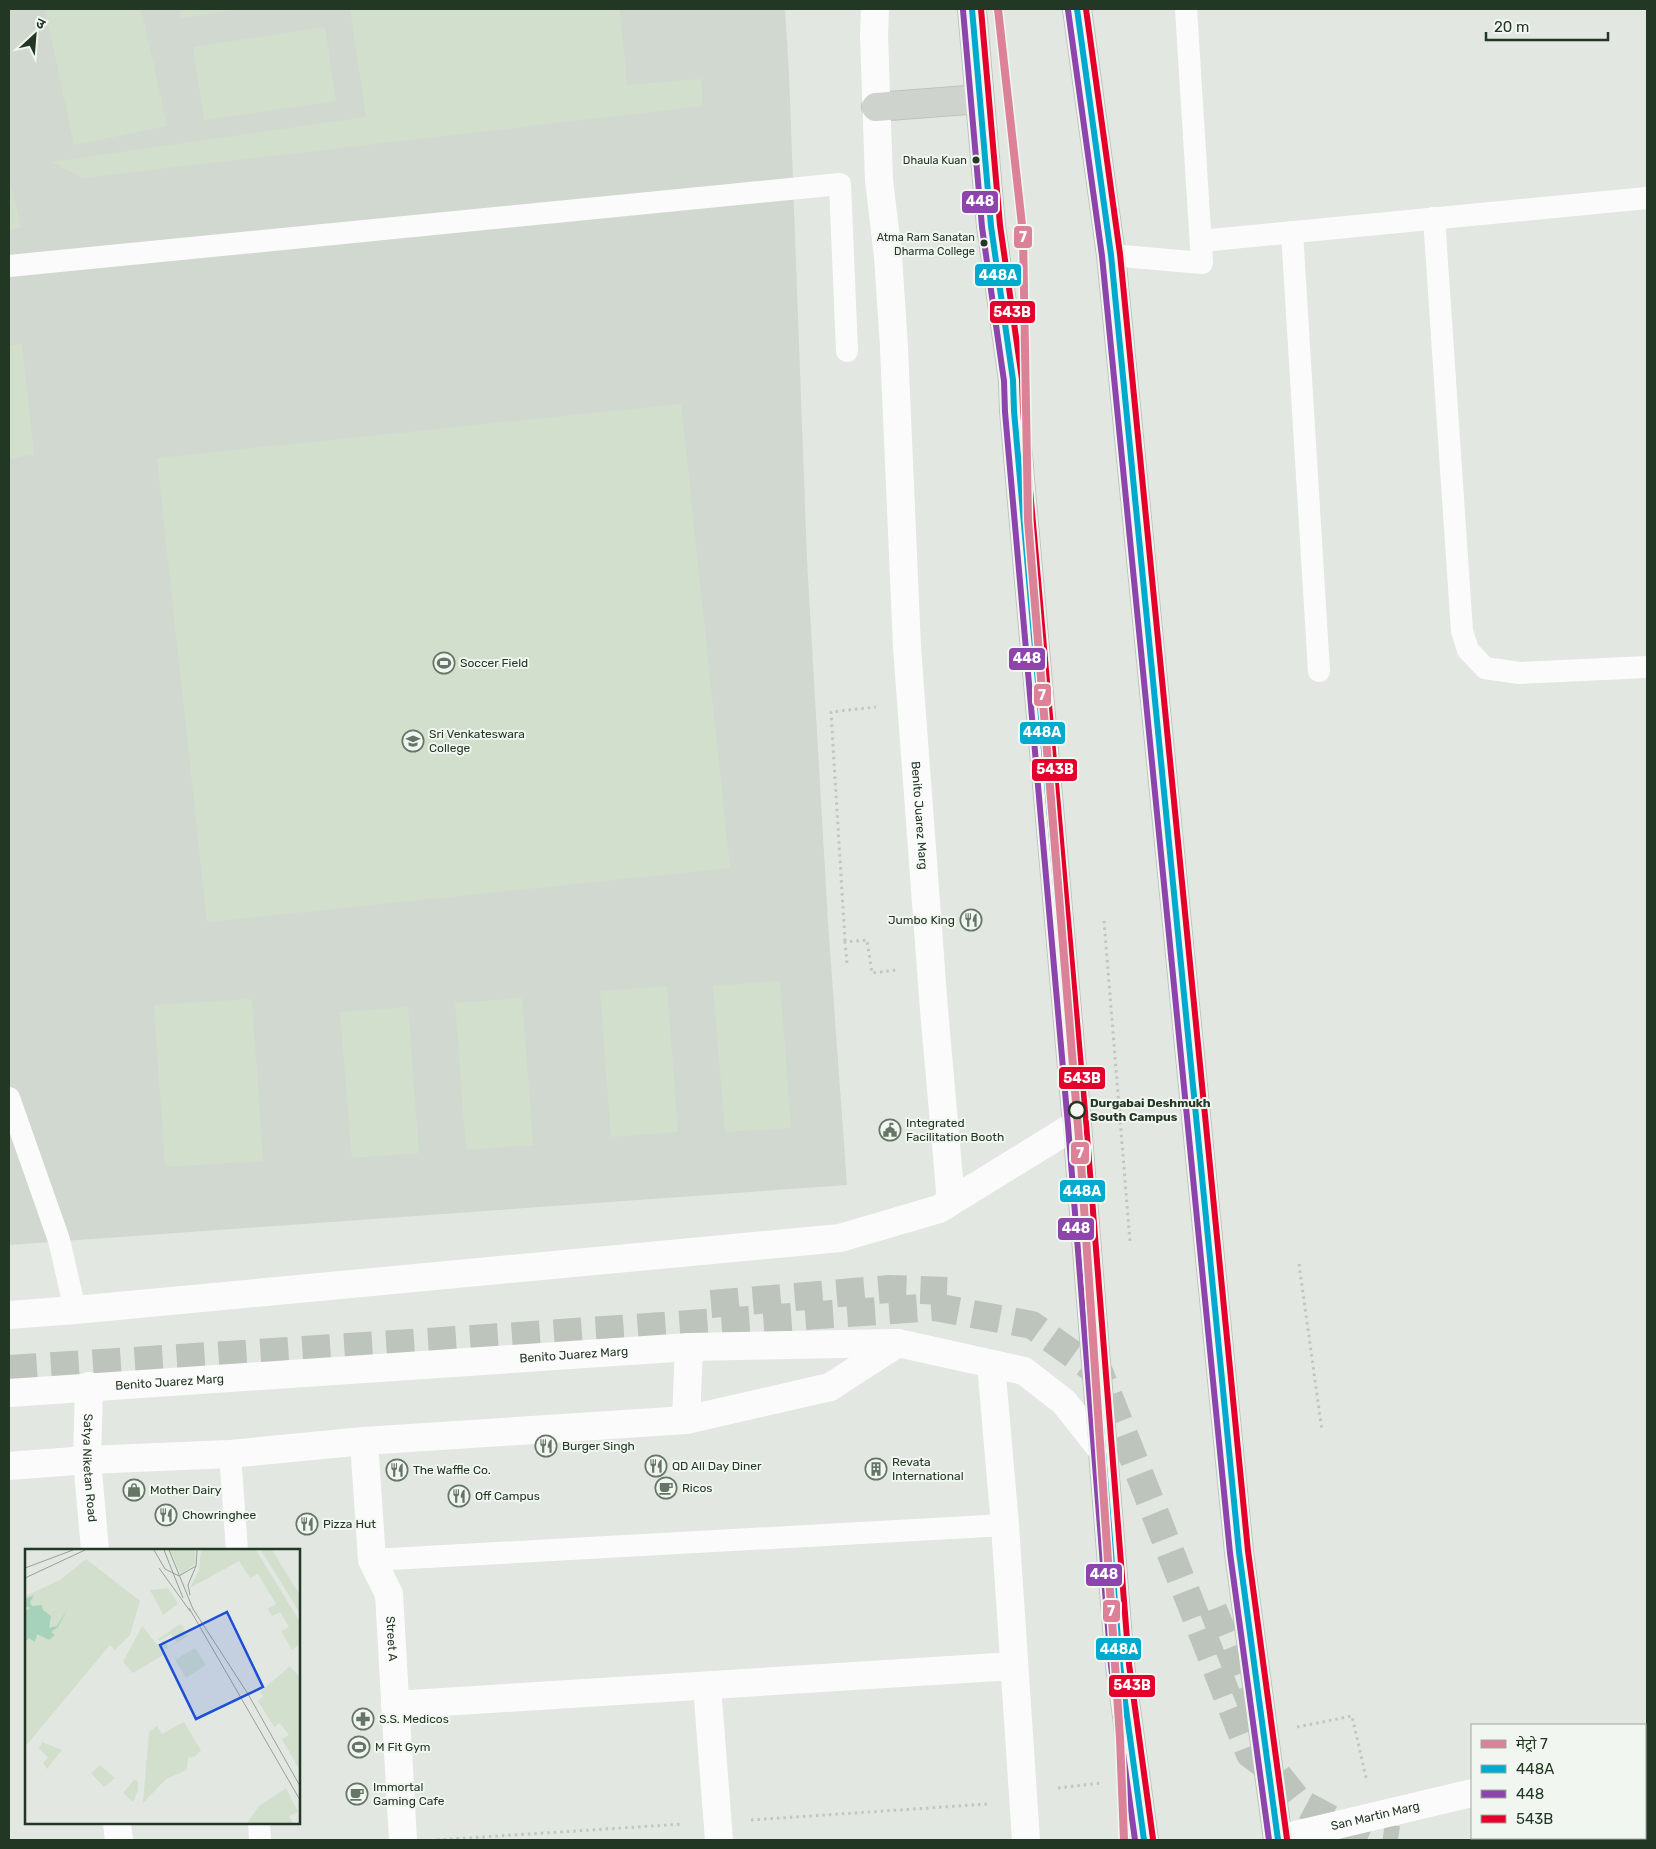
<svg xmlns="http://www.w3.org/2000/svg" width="1656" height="1849" viewBox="0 0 1656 1849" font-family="Rubik,'Noto Sans Devanagari',sans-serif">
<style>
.built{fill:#d1d8d0}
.green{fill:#d2dfcd}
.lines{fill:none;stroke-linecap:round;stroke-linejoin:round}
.primary-tunnel{stroke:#bcc4bc;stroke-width:28;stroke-dasharray:28 14;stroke-linecap:butt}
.primary-casing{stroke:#bcc3bc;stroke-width:30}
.path{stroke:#c0c7c0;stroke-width:3;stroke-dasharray:2.5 4;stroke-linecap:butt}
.service{stroke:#fbfbfb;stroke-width:22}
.minor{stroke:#fbfbfb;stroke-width:28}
.tertiary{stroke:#fbfbfb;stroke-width:28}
.primary{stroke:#ced3ce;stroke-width:28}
.bus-1-casing{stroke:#f1f6f0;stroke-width:10}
.bus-2-casing{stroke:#f1f6f0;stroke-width:10}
.bus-3-casing{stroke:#f1f6f0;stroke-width:10}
.bus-1{stroke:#00a9ce;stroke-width:6}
.bus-2{stroke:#8e44ad;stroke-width:6}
.bus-3{stroke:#e4002b;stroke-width:6}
.metro-1-casing{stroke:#f1f6f0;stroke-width:11}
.metro-1{stroke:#db8198;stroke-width:8}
.bus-dot{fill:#223724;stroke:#f1f6f0;stroke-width:2}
.stop-dot{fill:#f1f6f0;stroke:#223724;stroke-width:2.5}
.labels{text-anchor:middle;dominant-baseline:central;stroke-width:4;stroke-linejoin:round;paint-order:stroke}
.bus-label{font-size:11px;fill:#223724;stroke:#f1f6f0;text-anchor:end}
.poi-label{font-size:12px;fill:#223724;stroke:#f1f6f0;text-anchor:start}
.street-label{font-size:12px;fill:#223724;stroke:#f1f6f0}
.stop-label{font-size:12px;font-weight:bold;fill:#223724;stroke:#f1f6f0;text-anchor:start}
.inset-road{fill:none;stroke:#95a196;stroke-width:1}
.view{fill:#1d4ed8;fill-opacity:0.15;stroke:#1d4ed8;stroke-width:2.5}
.inset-edge{fill:none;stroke:#223724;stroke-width:2.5}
.line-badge{stroke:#f1f6f0;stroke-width:2}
.badge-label{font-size:14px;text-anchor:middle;font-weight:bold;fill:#fff}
</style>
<rect width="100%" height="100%" fill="#e2e7e2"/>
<path class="built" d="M 9,9 L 785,9 L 789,73 L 807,560 L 828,922 L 847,1185 L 9,1245 Z"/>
<g class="green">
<path d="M 45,9 L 141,9 L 167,126 L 74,145 Z"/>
<path d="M 180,9 L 242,9 L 181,18 Z"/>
<path d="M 350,9 L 620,9 L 627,85 L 701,79 L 703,106 L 82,178 L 52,162 L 366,117 Z"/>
<path d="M 325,27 L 336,101 L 204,120 L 193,47 Z"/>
<path d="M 9,176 L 21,228 L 9,230 Z"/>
<path d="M 22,344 L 34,454 L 9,459 L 9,345 Z"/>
<path d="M 681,404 L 730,868 L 207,922 L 157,458 Z"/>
<path d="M 780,981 L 791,1128 L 725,1132 L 713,986 Z"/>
<path d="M 667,986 L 678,1132 L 611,1137 L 600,991 Z"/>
<path d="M 522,998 L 533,1145 L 466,1150 L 455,1003 Z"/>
<path d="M 252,999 L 263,1161 L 165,1167 L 154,1005 Z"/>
<path d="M 408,1007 L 419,1153 L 352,1158 L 340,1012 Z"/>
</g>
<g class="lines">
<g class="primary-tunnel">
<path d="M 711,1304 L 889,1289 L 947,1291"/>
<path d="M 9,1369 L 503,1337 L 935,1307 L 1032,1325 L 1100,1374 L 1250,1754 L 1277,1774 L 1299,1802 L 1331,1819 L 1370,1836 L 1398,1840"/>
<path d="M 1213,1609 L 1256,1715"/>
<path d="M 1645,1799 L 1647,1798"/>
<path d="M 1645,1819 L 1647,1818"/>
<path d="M 1512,1840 L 1518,1838"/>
<path d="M 1568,1840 L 1577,1838"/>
</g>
<g class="primary-casing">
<g id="primary">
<path d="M 972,9 L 991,226 L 1013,380 L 1014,411 L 1077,1124 L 1120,1665 L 1144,1840"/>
<path d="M 1077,9 L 1111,255 L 1239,1552 L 1278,1840"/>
<path d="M 876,107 L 980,99"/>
</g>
</g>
<g class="path">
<path d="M 1104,921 L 1130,1242"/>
<path d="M 845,941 L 831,712 L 876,707"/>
<path d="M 847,963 L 845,942 L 867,940 L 872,973 L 896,970"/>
<path d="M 1299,1264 L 1322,1431"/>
<path d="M 1297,1727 L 1352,1716 L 1367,1782"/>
<path d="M 1058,1788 L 1101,1783"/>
<path d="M 751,1820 L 987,1804"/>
<path d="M 437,1840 L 683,1824"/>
</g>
<g class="service">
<path d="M 1434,218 L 1462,631 L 1468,650 L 1485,668 L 1519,673 L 1647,667"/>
<path d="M 1292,232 L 1319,671"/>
<path d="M 1201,241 L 1647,198"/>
<path d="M 1111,255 L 1202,263 L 1186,9"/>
<path d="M 9,266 L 840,184 L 847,351"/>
<path d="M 9,1098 L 59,1240 L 75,1310"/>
<path d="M 230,1454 L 237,1550"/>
<path d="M 372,1560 L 1005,1525"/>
<path d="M 259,1823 L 260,1840"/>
</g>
<g class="minor">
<path d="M 991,1364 L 1005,1525 L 1026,1840"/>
<path id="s1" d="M 89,1386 L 87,1460 L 95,1550"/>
<path d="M 686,1420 L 689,1347"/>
<path id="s2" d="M 364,1441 L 372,1560 L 389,1594 L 403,1840"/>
<path d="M 9,1466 L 87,1460 L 230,1454 L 364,1441 L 686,1420 L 830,1387 L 898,1343"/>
<path d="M 707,1686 L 719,1840"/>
<path d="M 395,1705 L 1013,1666"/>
<path d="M 117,1823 L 119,1840"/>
</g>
<g class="tertiary">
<path id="s3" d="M 875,9 L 874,35 L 879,180 L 888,256 L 894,347 L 907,647 L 934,1010 L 951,1201"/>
<path d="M 9,1315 L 75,1310 L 840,1238 L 939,1209 L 1077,1124"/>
<path id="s4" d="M 9,1393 L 689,1347 L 898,1343 L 1024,1371 L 1064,1402 L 1103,1451"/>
<path d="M 1645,1751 L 1647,1750"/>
<path id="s5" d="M 1278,1839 L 1472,1793"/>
</g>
<use href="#primary" class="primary"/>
<g class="bus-1-casing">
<g id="bus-1">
<path d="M 972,9 L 991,226 L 1013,380 L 1014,411 L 1077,1124 L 1120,1665 L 1144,1840"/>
<path d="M 1077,9 L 1111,255 L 1239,1552 L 1278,1840"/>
</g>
</g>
<g class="bus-2-casing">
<g id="bus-2">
<path d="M 963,10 L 982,227 L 1004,381 L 1005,412 L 1068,1125 L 1111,1666 L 1135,1840"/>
<path d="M 1068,10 L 1102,256 L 1230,1553 L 1269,1840"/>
</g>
</g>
<g class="bus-3-casing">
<g id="bus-3">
<path d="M 981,9 L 1000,225 L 1022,379 L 1023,410 L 1086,1123 L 1129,1664 L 1153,1839"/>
<path d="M 1086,9 L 1120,254 L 1248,1551 L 1287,1839"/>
</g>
</g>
<use href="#bus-1" class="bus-1"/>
<use href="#bus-2" class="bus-2"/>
<use href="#bus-3" class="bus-3"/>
<g class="metro-1-casing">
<path id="metro-1" d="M 998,9 L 1023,234 L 1028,520 L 1081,1163 L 1120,1738 L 1124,1840"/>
</g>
<use href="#metro-1" class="metro-1"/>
</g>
<defs>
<g id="stadium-ring" transform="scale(1.125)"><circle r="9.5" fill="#f1f6f0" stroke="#657566" stroke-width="1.5"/><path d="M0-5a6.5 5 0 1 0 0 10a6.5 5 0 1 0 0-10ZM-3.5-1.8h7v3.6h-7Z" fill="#657566"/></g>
<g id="university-ring" transform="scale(1.125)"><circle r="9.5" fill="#f1f6f0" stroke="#657566" stroke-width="1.5"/><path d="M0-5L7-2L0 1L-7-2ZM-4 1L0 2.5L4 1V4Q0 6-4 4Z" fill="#657566"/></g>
<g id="restaurant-ring" transform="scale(1.125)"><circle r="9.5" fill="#f1f6f0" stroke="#657566" stroke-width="1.5"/><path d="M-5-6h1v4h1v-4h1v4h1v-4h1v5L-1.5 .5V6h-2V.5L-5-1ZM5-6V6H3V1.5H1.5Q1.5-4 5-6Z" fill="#657566"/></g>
<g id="civic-ring" transform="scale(1.125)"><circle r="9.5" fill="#f1f6f0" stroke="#657566" stroke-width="1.5"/><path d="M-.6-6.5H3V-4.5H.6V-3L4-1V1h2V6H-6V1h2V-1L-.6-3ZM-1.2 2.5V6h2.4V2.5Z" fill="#657566"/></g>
<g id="building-ring" transform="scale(1.125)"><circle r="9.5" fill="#f1f6f0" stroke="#657566" stroke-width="1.5"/><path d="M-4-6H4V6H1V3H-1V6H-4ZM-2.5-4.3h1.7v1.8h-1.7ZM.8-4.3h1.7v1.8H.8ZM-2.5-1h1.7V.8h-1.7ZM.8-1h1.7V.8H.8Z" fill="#657566"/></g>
<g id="cafe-ring" transform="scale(1.125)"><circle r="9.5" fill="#f1f6f0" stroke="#657566" stroke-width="1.5"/><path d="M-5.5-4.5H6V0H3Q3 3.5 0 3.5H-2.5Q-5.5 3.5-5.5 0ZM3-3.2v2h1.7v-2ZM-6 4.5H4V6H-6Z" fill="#657566"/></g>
<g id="shop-ring" transform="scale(1.125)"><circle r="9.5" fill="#f1f6f0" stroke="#657566" stroke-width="1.5"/><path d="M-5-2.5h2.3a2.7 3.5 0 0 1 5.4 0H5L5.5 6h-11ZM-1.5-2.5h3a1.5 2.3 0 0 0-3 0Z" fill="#657566"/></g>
<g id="pharmacy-ring" transform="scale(1.125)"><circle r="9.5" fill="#f1f6f0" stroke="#657566" stroke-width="1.5"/><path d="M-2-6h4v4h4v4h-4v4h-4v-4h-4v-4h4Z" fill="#657566"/></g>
</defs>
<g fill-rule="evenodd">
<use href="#stadium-ring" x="444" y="663"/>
<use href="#university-ring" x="413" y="741"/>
<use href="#restaurant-ring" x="971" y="920"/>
<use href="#civic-ring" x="890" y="1130"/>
<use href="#restaurant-ring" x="546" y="1446"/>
<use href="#restaurant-ring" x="656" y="1466"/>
<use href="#building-ring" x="876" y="1469"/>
<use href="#restaurant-ring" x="397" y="1470"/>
<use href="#cafe-ring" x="666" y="1488"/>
<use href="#shop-ring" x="134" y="1490"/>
<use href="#restaurant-ring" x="459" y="1496"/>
<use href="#restaurant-ring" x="166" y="1515"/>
<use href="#restaurant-ring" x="307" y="1524"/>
<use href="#pharmacy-ring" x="363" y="1719"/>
<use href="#stadium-ring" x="359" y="1747"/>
<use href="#cafe-ring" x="357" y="1794"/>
</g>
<g class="bus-dot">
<circle cx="976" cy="160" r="4.5"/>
<circle cx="984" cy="243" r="4.5"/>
</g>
<circle class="stop-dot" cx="1077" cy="1110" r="8"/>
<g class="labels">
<g class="bus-label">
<text x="967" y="160">Dhaula Kuan</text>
<text x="975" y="237">Atma Ram Sanatan<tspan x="975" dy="14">Dharma College</tspan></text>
</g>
<g class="poi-label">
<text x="460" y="663">Soccer Field</text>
<text x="429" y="734">Sri Venkateswara<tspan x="429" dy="14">College</tspan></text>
<text x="955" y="920" text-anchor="end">Jumbo King</text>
<text x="906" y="1123">Integrated<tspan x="906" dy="14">Facilitation Booth</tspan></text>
<text x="562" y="1446">Burger Singh</text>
<text x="892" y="1462">Revata<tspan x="892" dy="14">International</tspan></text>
<text x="672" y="1466">QD All Day Diner</text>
<text x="413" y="1470">The Waffle Co.</text>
<text x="682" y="1488">Ricos</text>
<text x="150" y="1490">Mother Dairy</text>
<text x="475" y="1496">Off Campus</text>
<text x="182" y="1515">Chowringhee</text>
<text x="323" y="1524">Pizza Hut</text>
<text x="379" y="1719">S.S. Medicos</text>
<text x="375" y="1747">M Fit Gym</text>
<text x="373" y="1787">Immortal<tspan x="373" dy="14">Gaming Cafe</tspan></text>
</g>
<g class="street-label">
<text stroke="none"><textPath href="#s3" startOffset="808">Benito Juarez Marg</textPath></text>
<text stroke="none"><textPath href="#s4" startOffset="566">Benito Juarez Marg</textPath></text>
<text stroke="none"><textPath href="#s4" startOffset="161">Benito Juarez Marg</textPath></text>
<text stroke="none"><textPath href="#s1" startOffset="82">Satya Niketan Road</textPath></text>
<text stroke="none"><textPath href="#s2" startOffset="202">Street A</textPath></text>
<text stroke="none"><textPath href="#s5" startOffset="100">San Martin Marg</textPath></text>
</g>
<g class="stop-label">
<text x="1090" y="1103">Durgabai Deshmukh<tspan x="1090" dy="14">South Campus</tspan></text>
</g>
</g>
<g transform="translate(25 1549)">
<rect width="275" height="275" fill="#e2e7e2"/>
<path d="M 145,1 L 170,1 L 170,15 L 156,26 ZM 176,1 L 231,1 L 275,73 L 275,95 L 267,101 L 256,82 L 264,78 L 255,63 L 247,67 L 243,60 L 251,55 L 233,25 L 225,29 L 214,12 L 165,39 L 174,20 ZM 236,1 L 247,1 L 275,46 L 275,64 ZM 61,10 L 115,52 L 105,86 L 90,101 L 85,96 L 0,198 L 0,47 L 35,31 ZM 143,39 L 153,55 L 138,66 L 125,41 ZM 155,75 L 160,79 L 158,80 L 162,87 L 165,86 L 140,101 L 136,94 L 139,91 L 143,99 L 152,93 L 146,85 L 134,92 L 133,90 ZM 117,77 L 140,105 L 108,124 L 98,113 ZM 170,99 L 181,116 L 161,129 L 150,111 ZM 265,117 L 275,129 L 275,222 L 257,190 L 264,186 L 255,174 L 249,178 L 233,152 L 238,147 L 235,143 ZM 159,173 L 176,201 L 171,207 L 163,209 L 162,221 L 141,230 L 118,254 L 124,183 L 132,177 L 137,185 ZM 17,193 L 37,201 L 22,220 L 18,214 L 23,208 L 14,200 ZM 75,216 L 90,229 L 79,238 L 66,224 ZM 109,231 L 113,232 L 113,241 L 108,253 L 98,244 ZM 261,239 L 273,263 L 264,267 L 268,274 L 222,274 L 234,257 Z" fill="#d2dfcd"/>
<path d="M 9,46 L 5,53 L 7,57 L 17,56 L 18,61 L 26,67 L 24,79 L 32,77 L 43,59 L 33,78 L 26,83 L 30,86 L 24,91 L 12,85 L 10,93 L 4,89 L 0,93 L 0,62 L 5,59 L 0,57 L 0,50 Z" fill="#a6d2bc"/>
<path class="inset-road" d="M 129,1 L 140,20 L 154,27 L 171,17 L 172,1M 139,1 L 158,49M 144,1 L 168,60 L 223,145 L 275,237M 0,19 L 48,1M 134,19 L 165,62M 0,29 L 60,1M 165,46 L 163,36 L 171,17M 164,59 L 275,251"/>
<path class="view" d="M 202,63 L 238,138 L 171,170 L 135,96 Z"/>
<rect width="275" height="275" class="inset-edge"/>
</g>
<g class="line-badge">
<rect x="961" y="190" width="38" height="24" rx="5" fill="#8e44ad"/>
<rect x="1013" y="225" width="20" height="24" rx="5" fill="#db8198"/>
<rect x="974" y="263" width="48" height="24" rx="5" fill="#00a9ce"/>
<rect x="989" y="300" width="47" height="24" rx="5" fill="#e4002b"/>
<rect x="1008" y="647" width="38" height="24" rx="5" fill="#8e44ad"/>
<rect x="1033" y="683" width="19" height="24" rx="5" fill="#db8198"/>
<rect x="1019" y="721" width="47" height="24" rx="5" fill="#00a9ce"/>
<rect x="1031" y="758" width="47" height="24" rx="5" fill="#e4002b"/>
<rect x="1058" y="1066" width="48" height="24" rx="5" fill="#e4002b"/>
<rect x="1070" y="1141" width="20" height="24" rx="5" fill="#db8198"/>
<rect x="1059" y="1179" width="47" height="24" rx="5" fill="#00a9ce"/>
<rect x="1057" y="1217" width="38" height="24" rx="5" fill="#8e44ad"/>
<rect x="1085" y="1563" width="38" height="24" rx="5" fill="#8e44ad"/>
<rect x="1102" y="1599" width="19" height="24" rx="5" fill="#db8198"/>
<rect x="1095" y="1637" width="47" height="24" rx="5" fill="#00a9ce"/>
<rect x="1108" y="1674" width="48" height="24" rx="5" fill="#e4002b"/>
</g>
<g class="badge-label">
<text x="980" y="206">448</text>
<text x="1023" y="242">7</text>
<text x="998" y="280">448A</text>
<text x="1012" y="317">543B</text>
<text x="1027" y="663">448</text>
<text x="1042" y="700">7</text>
<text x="1042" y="737">448A</text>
<text x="1055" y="774">543B</text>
<text x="1082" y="1083">543B</text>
<text x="1080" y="1158">7</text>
<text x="1082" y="1196">448A</text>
<text x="1076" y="1233">448</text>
<text x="1104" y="1579">448</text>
<text x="1111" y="1616">7</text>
<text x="1119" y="1654">448A</text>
<text x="1132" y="1690">543B</text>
</g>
<rect width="1656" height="1849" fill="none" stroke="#223724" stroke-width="20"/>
<rect x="1471" y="1724" width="175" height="115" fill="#f1f6f0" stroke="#9eaa9e"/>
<rect x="1481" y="1740" width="25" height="8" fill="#db8198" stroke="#9eaa9e"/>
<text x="1516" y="1749" font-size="15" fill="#223724">मेट्रो 7</text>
<rect x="1481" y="1765" width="25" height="8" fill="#00a9ce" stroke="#9eaa9e"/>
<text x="1516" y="1774" font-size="15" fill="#223724">448A</text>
<rect x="1481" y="1790" width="25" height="8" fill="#8e44ad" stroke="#9eaa9e"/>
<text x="1516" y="1799" font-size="15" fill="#223724">448</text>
<rect x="1481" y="1815" width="25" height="8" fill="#e4002b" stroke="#9eaa9e"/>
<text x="1516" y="1824" font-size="15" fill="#223724">543B</text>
<g transform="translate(35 35) rotate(26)" stroke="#f1f6f0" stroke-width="4" paint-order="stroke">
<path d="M0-4L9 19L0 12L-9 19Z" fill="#223724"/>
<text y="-8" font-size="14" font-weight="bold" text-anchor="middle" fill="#223724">उ</text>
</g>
<path d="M1486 32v8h122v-8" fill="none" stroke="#223724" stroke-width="2.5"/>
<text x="1494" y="32" font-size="15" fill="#223724" stroke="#f1f6f0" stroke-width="4" paint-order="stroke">20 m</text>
</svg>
